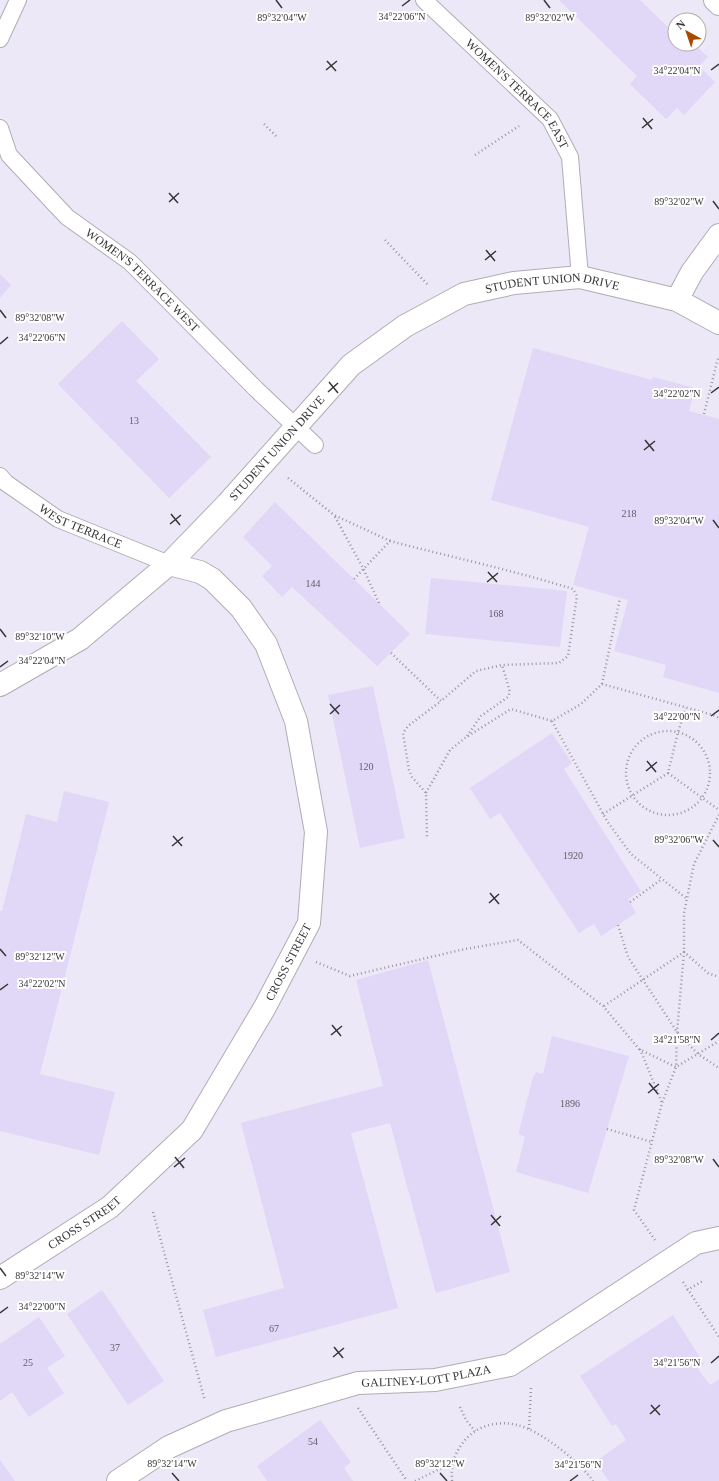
<svg xmlns="http://www.w3.org/2000/svg" width="719" height="1481" viewBox="0 0 719 1481" font-family="'Times New Roman',serif">
<style>
.built{fill:#ede8f7;fill-rule:evenodd}
.building{fill:#e1d7f7}
.lines{fill:none;stroke-linecap:round;stroke-linejoin:round}
.service-casing{stroke:#afadb4;stroke-width:18}
.pedestrian-casing{stroke:#afadb4;stroke-width:24}
.minor-casing{stroke:#afadb4;stroke-width:24}
.path{stroke:#99989d;stroke-width:2.5;stroke-dasharray:1 3;stroke-linecap:butt}
.service{stroke:#fff;stroke-width:16}
.pedestrian{stroke:#fff;stroke-width:22}
.minor{stroke:#fff;stroke-width:22}
.ticks{fill:none;stroke:#363638;stroke-width:1.5}
.labels{text-anchor:middle;dominant-baseline:central;stroke-width:4;stroke-linejoin:round;paint-order:stroke}
.number-label{font-size:10px;fill:#615e68}
.street-label{font-size:12px;fill:#363638;stroke:#fff}
.ticks-label{font-size:10px;text-anchor:middle;fill:#363638;stroke:#fff;stroke-width:4;stroke-linejoin:round;paint-order:stroke}
</style>
<rect width="100%" height="100%" fill="#f6f3fb"/>
<path class="built" d="M 0,0 L 719,0 L 719,1481 L 0,1481 ZM 675,20 L 699,20 L 699,44 L 675,44 Z"/>
<g class="building">
<path d="M 559,0 L 640,0 L 671,30 L 668,33 L 675,40 L 675,44 L 679,44 L 684,48 L 688,44 L 694,44 L 708,57 L 699,66 L 715,82 L 684,115 L 677,108 L 666,119 L 630,84 L 637,76 Z"/>
<path d="M 0,274 L 11,285 L 0,298 Z"/>
<path d="M 122,321 L 159,359 L 136,381 L 211,457 L 169,498 L 58,384 Z"/>
<path d="M 533,348 L 652,380 L 653,377 L 695,388 L 689,411 L 719,419 L 719,693 L 663,677 L 666,665 L 614,651 L 628,600 L 573,585 L 589,527 L 491,500 Z"/>
<path d="M 275,502 L 410,634 L 377,666 L 292,587 L 282,597 L 262,576 L 272,566 L 243,537 Z"/>
<path d="M 431,578 L 567,591 L 560,647 L 425,634 Z"/>
<path d="M 373,686 L 405,838 L 360,848 L 328,695 Z"/>
<path d="M 552,733 L 572,763 L 564,769 L 641,891 L 628,899 L 636,913 L 601,936 L 594,924 L 579,933 L 500,813 L 490,819 L 470,788 Z"/>
<path d="M 64,791 L 109,802 L 40,1074 L 115,1092 L 99,1155 L 0,1131 L 0,911 L 2,911 L 26,814 L 57,822 Z"/>
<path d="M 428,960 L 510,1272 L 436,1293 L 390,1123 L 351,1133 L 398,1308 L 216,1357 L 203,1310 L 284,1288 L 241,1123 L 383,1086 L 356,980 Z"/>
<path d="M 552,1036 L 629,1056 L 588,1193 L 516,1172 L 525,1137 L 519,1134 L 519,1131 L 533,1077 L 536,1072 L 543,1074 Z"/>
<path d="M 102,1290 L 164,1381 L 128,1405 L 67,1314 Z"/>
<path d="M 673,1315 L 704,1364 L 698,1369 L 710,1385 L 719,1379 L 719,1481 L 609,1481 L 595,1462 L 626,1440 L 616,1424 L 612,1426 L 580,1376 Z"/>
<path d="M 39,1317 L 65,1356 L 47,1368 L 64,1393 L 29,1417 L 12,1392 L 0,1401 L 0,1344 Z"/>
<path d="M 320,1420 L 351,1462 L 344,1468 L 353,1481 L 267,1481 L 257,1466 Z"/>
<path d="M 0,1460 L 15,1481 L 0,1481 Z"/>
</g>
<g class="lines">
<g class="service-casing">
<g id="service">
<path id="s1" d="M 424,0 L 550,119 L 570,157 L 580,277"/>
<path d="M 0,39 L 18,0"/>
<path id="s2" d="M 0,128 L 9,155 L 67,217 L 130,262 L 256,389 L 315,445"/>
<path id="s3" d="M 0,476 L 6,483 L 58,519 L 169,564"/>
</g>
</g>
<g class="pedestrian-casing">
<g id="pedestrian">
<path id="s4" d="M 118,1481 L 169,1447 L 226,1421 L 358,1383 L 435,1380 L 510,1365 L 696,1243 L 719,1238"/>
</g>
</g>
<g class="minor-casing">
<g id="minor">
<path d="M 715,0 L 719,4"/>
<path d="M 677,300 L 692,272 L 719,235"/>
<path id="s5" d="M 0,685 L 80,639 L 169,564 L 227,504 L 351,365 L 405,326 L 464,294 L 514,283 L 580,277 L 677,300 L 719,323"/>
<path id="s6" d="M 0,1278 L 110,1207 L 192,1130 L 265,1007 L 309,923 L 316,832 L 296,721 L 266,644 L 241,608 L 212,579 L 200,572 L 169,564"/>
</g>
</g>
<g class="path">
<path d="M 264,124 L 278,138"/>
<path d="M 475,155 L 519,126"/>
<path d="M 385,240 L 429,286"/>
<path d="M 704,414 L 718,358"/>
<path d="M 288,478 L 334,515"/>
<path d="M 354,579 L 390,541 C 451,557 512,570 573,589 L 577,596 L 568,656 L 559,663 L 502,665 L 476,671 L 441,701"/>
<path d="M 379,603 L 363,568 L 334,515 L 390,541"/>
<path d="M 391,653 L 441,701 L 408,726 L 403,733 L 409,770 L 412,777 L 426,793 L 427,837"/>
<path d="M 602,684 L 620,598"/>
<path d="M 552,721 L 607,821 L 631,854 L 687,899"/>
<circle cx="668" cy="773" r="42"/>
<path d="M 467,736 L 481,716 L 508,697 L 510,692 L 502,665"/>
<path d="M 668,773 L 719,810"/>
<path d="M 426,793 L 450,750 L 465,738 L 511,709 L 552,721 L 581,704 L 602,684 L 713,715 L 719,718"/>
<path d="M 603,814 L 668,773 L 678,732 L 686,708"/>
<path d="M 630,902 L 662,879"/>
<path d="M 618,925 L 628,957 L 677,1032 L 698,1054 L 719,1068"/>
<path d="M 316,962 L 350,976 L 465,949 L 518,940 L 603,1006 L 639,1049 L 676,1067 L 677,1032 L 684,952 L 684,913 L 694,864 L 719,815"/>
<path d="M 604,1006 L 684,952 L 708,973 L 719,977"/>
<path d="M 640,1049 L 662,1103"/>
<path d="M 607,1129 L 652,1142"/>
<path d="M 153,1212 L 205,1401"/>
<path d="M 655,1240 L 634,1210 L 662,1103 L 676,1067 L 719,1041"/>
<path d="M 683,1282 L 719,1337"/>
<path d="M 687,1290 L 703,1281"/>
<path d="M 460,1407 L 466,1420 L 475,1431"/>
<path d="M 358,1408 L 407,1481"/>
<path d="M 529,1429 L 531,1388"/>
<path d="M 415,1481 L 452,1463"/>
<path d="M 452,1481 C 451,1465 453,1457 462,1444 C 474,1426 497,1420 517,1425 C 540,1430 580,1462 593,1481"/>
</g>
<use href="#service" class="service"/>
<use href="#pedestrian" class="pedestrian"/>
<use href="#minor" class="minor"/>
</g>
<path class="ticks" d="M 276,0 L 282,8M 544,0 L 550,8M 402,6 L 410,0M 327,61 L 336,71M 326,70 L 337,61M 711,70 L 719,64M 643,118 L 652,129M 642,128 L 653,119M 169,193 L 178,203M 713,201 L 719,209M 169,202 L 179,193M 486,250 L 495,261M 485,260 L 496,251M 0,310 L 6,318M 0,344 L 8,337M 329,382 L 338,393M 328,392 L 338,383M 711,393 L 719,387M 645,440 L 654,451M 644,450 L 655,441M 171,514 L 180,525M 713,520 L 719,528M 170,524 L 181,515M 488,572 L 497,582M 487,582 L 498,573M 0,629 L 6,637M 0,667 L 8,661M 330,704 L 339,714M 330,714 L 340,705M 711,716 L 719,710M 647,761 L 656,772M 646,771 L 657,762M 173,836 L 182,846M 713,840 L 719,847M 172,846 L 183,837M 490,893 L 499,904M 489,903 L 499,894M 0,949 L 6,956M 0,990 L 8,984M 332,1025 L 341,1036M 331,1035 L 342,1026M 711,1040 L 719,1033M 649,1083 L 658,1094M 648,1093 L 659,1084M 175,1157 L 184,1168M 713,1159 L 719,1167M 174,1167 L 185,1158M 491,1215 L 500,1226M 491,1225 L 501,1216M 0,1268 L 6,1276M 0,1313 L 8,1307M 334,1347 L 343,1358M 333,1357 L 344,1348M 711,1363 L 719,1356M 651,1405 L 660,1415M 650,1414 L 660,1405M 172,1473 L 179,1481M 440,1473 L 447,1481M 570,1481 L 578,1475"/>
<g class="labels">
<g class="number-label">
<text x="134" y="420">13</text>
<text x="629" y="513">218</text>
<text x="313" y="583">144</text>
<text x="496" y="613">168</text>
<text x="366" y="766">120</text>
<text x="573" y="855">1920</text>
<text x="570" y="1103">1896</text>
<text x="274" y="1328">67</text>
<text x="115" y="1347">37</text>
<text x="28" y="1362">25</text>
<text x="313" y="1441">54</text>
</g>
<g class="street-label">
<text stroke="none"><textPath href="#s1" startOffset="133">WOMEN'S TERRACE EAST</textPath></text>
<text stroke="none"><textPath href="#s2" startOffset="212">WOMEN'S TERRACE WEST</textPath></text>
<text stroke="none"><textPath href="#s5" startOffset="702">STUDENT UNION DRIVE</textPath></text>
<text stroke="none"><textPath href="#s5" startOffset="367">STUDENT UNION DRIVE</textPath></text>
<text stroke="none"><textPath href="#s3" startOffset="96">WEST TERRACE</textPath></text>
<text stroke="none"><textPath href="#s6" startOffset="437">CROSS STREET</textPath></text>
<text stroke="none"><textPath href="#s6" startOffset="101">CROSS STREET</textPath></text>
<text stroke="none"><textPath href="#s4" startOffset="330">GALTNEY-LOTT PLAZA</textPath></text>
</g>
</g>
<g class="ticks-label">
<text x="402" y="20">34°22'06"N</text>
<text x="282" y="21">89°32'04"W</text>
<text x="550" y="21">89°32'02"W</text>
<text x="677" y="74">34°22'04"N</text>
<text x="679" y="205">89°32'02"W</text>
<text x="40" y="321">89°32'08"W</text>
<text x="42" y="341">34°22'06"N</text>
<text x="677" y="397">34°22'02"N</text>
<text x="679" y="524">89°32'04"W</text>
<text x="40" y="640">89°32'10"W</text>
<text x="42" y="664">34°22'04"N</text>
<text x="677" y="720">34°22'00"N</text>
<text x="679" y="843">89°32'06"W</text>
<text x="40" y="960">89°32'12"W</text>
<text x="42" y="987">34°22'02"N</text>
<text x="677" y="1043">34°21'58"N</text>
<text x="679" y="1163">89°32'08"W</text>
<text x="40" y="1279">89°32'14"W</text>
<text x="42" y="1310">34°22'00"N</text>
<text x="677" y="1366">34°21'56"N</text>
<text x="172" y="1467">89°32'14"W</text>
<text x="440" y="1467">89°32'12"W</text>
<text x="578" y="1468">34°21'56"N</text>
</g>
<g transform="translate(687 32) rotate(320)"><circle r="19" fill="#ffffff" stroke="#afafaf"/>
<path d="M0-3L7 15L0 10L-7 15Z" fill="#a94900"/>
<text y="-6" font-size="11" font-weight="bold" text-anchor="middle" fill="#363638">N</text>
</g>
</svg>
